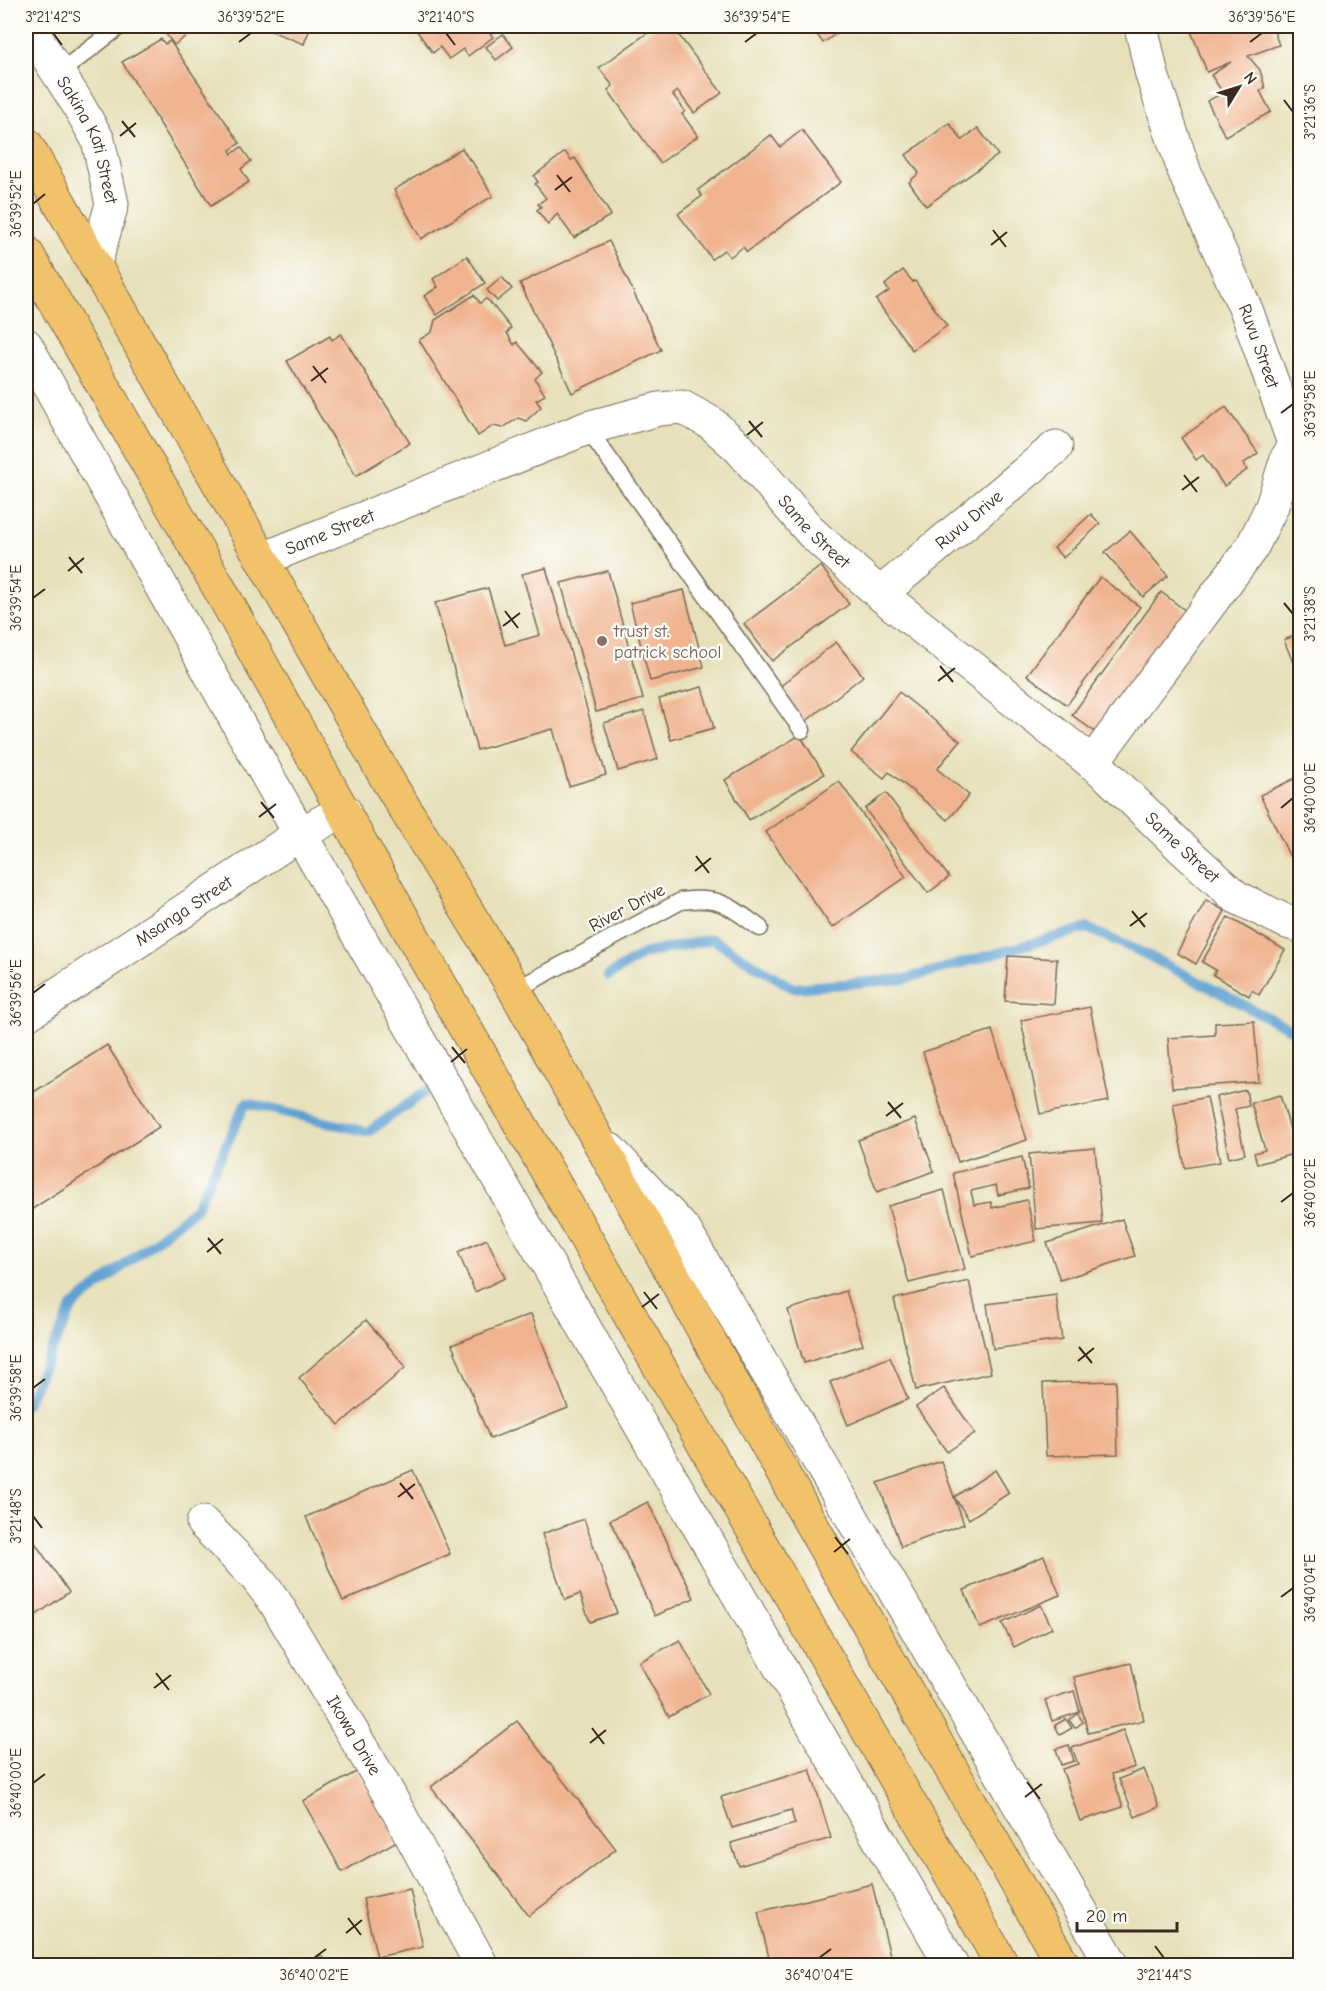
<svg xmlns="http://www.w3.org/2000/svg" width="1326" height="1991" viewBox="0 0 1326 1991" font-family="'Comic Neue',sans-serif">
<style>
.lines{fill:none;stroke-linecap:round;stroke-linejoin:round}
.stream{stroke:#5fa0d2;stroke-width:10}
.building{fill:#f0b38f}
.lane-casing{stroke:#776a55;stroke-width:19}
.street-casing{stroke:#776a55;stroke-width:35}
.highway-casing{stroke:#776a55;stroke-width:35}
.lane{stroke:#fff;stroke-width:16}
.street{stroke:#fff;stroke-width:33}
.highway{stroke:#f2c26a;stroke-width:33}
.ticks{fill:none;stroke:#3b2a1e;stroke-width:2}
.education-dot{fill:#8d6e63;stroke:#fdfcf7;stroke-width:2}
.labels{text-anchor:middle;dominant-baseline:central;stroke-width:5;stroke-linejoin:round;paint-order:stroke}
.street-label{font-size:18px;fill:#3b2a1e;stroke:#fdfcf7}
.education-label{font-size:18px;fill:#785e54;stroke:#fdfcf7;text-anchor:start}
.neatline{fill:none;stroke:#3b2a1e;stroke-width:2}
.ticks-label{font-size:15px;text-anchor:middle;fill:#3b2a1e}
</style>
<rect width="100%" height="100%" fill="#fdfcf7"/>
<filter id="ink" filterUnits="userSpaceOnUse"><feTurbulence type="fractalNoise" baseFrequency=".0167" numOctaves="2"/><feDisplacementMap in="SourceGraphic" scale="12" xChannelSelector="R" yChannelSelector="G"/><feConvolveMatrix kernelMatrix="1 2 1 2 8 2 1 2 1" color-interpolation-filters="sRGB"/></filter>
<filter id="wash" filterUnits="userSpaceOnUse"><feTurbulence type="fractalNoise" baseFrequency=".008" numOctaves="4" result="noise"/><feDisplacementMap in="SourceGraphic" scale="24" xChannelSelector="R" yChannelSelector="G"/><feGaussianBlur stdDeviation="1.35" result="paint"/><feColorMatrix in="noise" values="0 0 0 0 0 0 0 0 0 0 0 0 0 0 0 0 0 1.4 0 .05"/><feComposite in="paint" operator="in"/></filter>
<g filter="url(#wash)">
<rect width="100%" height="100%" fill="#e7e0ba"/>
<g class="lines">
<g class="stream">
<path d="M 608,976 L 643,954 L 712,939 L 793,988 L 905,979 L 1087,928 L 1145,954 L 1290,1029 L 1300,1024"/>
<path d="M 26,1404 L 73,1306 L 196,1208 L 246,1103 L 368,1132 L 431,1088"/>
</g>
</g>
<g id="blocks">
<g class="building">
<path d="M 160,26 L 200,26 L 174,45 Z"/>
<path d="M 262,26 L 311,26 L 304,44 L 261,27 Z"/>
<path d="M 413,26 L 484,26 L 493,37 L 468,56 L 463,49 L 449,59 L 440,47 L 433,53 Z"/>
<path d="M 657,26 L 672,26 L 722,93 L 694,113 L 678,91 L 673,95 L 685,111 L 682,114 L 698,136 L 660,163 L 608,90 L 613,86 L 599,68 Z"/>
<path d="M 811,26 L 847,26 L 823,43 Z"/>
<path d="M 1189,26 L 1272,26 L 1279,45 L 1248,56 L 1260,70 L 1265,88 L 1260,91 L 1271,112 L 1225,136 L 1207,101 L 1223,93 L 1211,75 L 1231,62 L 1207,72 Z"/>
<path d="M 503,34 L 513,47 L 496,60 L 486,47 Z"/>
<path d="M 161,39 L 165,44 L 170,41 L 240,143 L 230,150 L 232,154 L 241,147 L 251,161 L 241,169 L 249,182 L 211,206 L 122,62 Z"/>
<path d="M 949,123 L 962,140 L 978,128 L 998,155 L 926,206 L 909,182 L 919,173 L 906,155 Z"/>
<path d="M 802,130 L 841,182 L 747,252 L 743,247 L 730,257 L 724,250 L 712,259 L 678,214 L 702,196 L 698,190 L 771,135 L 780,147 Z"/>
<path d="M 462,148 L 469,160 L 470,158 L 493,196 L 421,239 L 394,190 Z"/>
<path d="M 565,152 L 571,160 L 575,158 L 611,215 L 574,238 L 557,214 L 548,225 L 537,210 L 541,207 L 538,204 L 546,198 L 535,184 L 538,182 L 534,176 Z"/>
<path d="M 609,241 L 661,350 L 572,393 L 520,283 Z"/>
<path d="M 467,256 L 485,283 L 437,315 L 424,296 L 438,287 L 433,279 Z"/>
<path d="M 903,270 L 913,282 L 915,281 L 947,326 L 912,350 L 876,300 L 889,291 L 885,285 Z"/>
<path d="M 502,277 L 512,289 L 497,301 L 487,290 Z"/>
<path d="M 474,295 L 480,303 L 486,299 L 489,301 L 511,328 L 507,333 L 514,345 L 517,342 L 542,372 L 535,379 L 545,395 L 536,400 L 541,407 L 526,421 L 518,418 L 503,428 L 493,426 L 478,436 L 419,340 L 432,332 L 435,320 Z"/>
<path d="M 341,334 L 410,443 L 356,476 L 287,361 L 330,336 L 332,340 Z"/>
<path d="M 1226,407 L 1258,453 L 1243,464 L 1247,470 L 1224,486 L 1203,455 L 1196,460 L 1181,438 Z"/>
<path d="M 1091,514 L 1100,524 L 1063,558 L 1054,548 Z"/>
<path d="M 1130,531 L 1168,576 L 1143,597 L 1105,552 Z"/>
<path d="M 821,566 L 849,604 L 772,661 L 744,624 Z"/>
<path d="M 546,568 L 606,775 L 569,786 L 553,729 L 477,750 L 435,603 L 488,588 L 505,645 L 540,635 L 522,574 Z"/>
<path d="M 608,571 L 643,699 L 596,712 L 561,583 Z"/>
<path d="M 1100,577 L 1140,607 L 1067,705 L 1027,675 Z"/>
<path d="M 684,590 L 704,667 L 650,681 L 630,603 Z"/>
<path d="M 1161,592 L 1195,618 L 1106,740 L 1072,715 Z"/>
<path d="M 1300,633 L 1300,668 L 1296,670 L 1284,640 Z"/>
<path d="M 836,642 L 863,676 L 805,722 L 778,688 Z"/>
<path d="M 702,687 L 714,728 L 671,740 L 659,699 Z"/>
<path d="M 899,692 L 960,741 L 937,769 L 969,795 L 948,820 L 889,772 L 884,778 L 851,752 Z"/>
<path d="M 644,711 L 658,759 L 618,771 L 604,723 Z"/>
<path d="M 800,735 L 824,774 L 749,820 L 725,780 Z"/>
<path d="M 1300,776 L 1300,852 L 1290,857 L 1260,795 Z"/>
<path d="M 839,781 L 906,877 L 832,928 L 766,832 Z"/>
<path d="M 886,793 L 949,877 L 928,893 L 865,809 Z"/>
<path d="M 1206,900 L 1225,911 L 1196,964 L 1177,953 Z"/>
<path d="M 1228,917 L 1285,950 L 1259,995 L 1252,990 L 1249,996 L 1213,975 L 1216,970 L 1202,962 Z"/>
<path d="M 1008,956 L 1057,959 L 1054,1004 L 1005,1001 Z"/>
<path d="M 1090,1007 L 1109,1101 L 1040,1114 L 1021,1020 Z"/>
<path d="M 1254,1021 L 1259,1082 L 1172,1088 L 1168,1038 L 1215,1035 L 1215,1023 Z"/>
<path d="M 992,1030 L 1027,1140 L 958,1162 L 923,1052 Z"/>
<path d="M 107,1045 L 159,1127 L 26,1213 L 26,1097 Z"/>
<path d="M 1246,1090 L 1249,1106 L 1235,1109 L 1245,1154 L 1229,1158 L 1216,1097 Z"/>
<path d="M 1280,1095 L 1297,1153 L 1257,1164 L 1254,1153 L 1265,1150 L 1251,1103 Z"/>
<path d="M 1207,1097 L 1220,1162 L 1185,1168 L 1173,1104 Z"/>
<path d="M 915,1119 L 934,1171 L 877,1192 L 858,1140 Z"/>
<path d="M 1095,1148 L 1102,1223 L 1036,1229 L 1029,1154 Z"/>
<path d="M 1022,1157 L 1029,1188 L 998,1195 L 996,1185 L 971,1191 L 974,1205 L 991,1202 L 992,1208 L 1027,1200 L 1036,1241 L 972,1256 L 953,1173 Z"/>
<path d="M 944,1190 L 965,1269 L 909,1283 L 888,1206 Z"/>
<path d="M 1122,1219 L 1135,1256 L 1060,1280 L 1047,1243 Z"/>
<path d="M 487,1239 L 505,1278 L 475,1292 L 458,1252 Z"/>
<path d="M 969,1281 L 991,1373 L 916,1390 L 894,1299 Z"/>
<path d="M 846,1291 L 863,1345 L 804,1363 L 788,1310 Z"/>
<path d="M 1056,1295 L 1062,1340 L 993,1349 L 987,1304 Z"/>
<path d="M 531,1314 L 568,1408 L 490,1439 L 452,1345 Z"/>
<path d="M 366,1320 L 406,1367 L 339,1425 L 299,1378 Z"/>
<path d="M 890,1357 L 908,1399 L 848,1425 L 830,1382 Z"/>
<path d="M 1116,1381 L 1118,1454 L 1046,1456 L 1043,1383 Z"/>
<path d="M 944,1388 L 975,1433 L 947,1452 L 916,1407 Z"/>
<path d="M 941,1461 L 964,1524 L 901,1547 L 878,1483 Z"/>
<path d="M 413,1470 L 450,1554 L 343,1601 L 306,1517 Z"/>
<path d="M 995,1470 L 1009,1493 L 969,1519 L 954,1497 Z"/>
<path d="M 648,1502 L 694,1598 L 655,1616 L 610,1520 Z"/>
<path d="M 584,1519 L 617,1613 L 590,1622 L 580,1594 L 565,1600 L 542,1534 Z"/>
<path d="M 26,1530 L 69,1592 L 26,1622 Z"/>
<path d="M 1044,1556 L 1060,1595 L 980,1628 L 964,1590 Z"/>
<path d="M 1041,1605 L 1052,1628 L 1014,1647 L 1002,1623 Z"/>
<path d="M 680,1640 L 709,1694 L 669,1717 L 639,1662 Z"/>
<path d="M 1131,1663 L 1144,1720 L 1088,1733 L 1074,1677 Z"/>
<path d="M 1074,1691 L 1080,1712 L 1052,1721 L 1045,1700 Z"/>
<path d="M 1078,1714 L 1083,1722 L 1075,1728 L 1069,1720 Z"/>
<path d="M 1066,1719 L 1072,1728 L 1060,1735 L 1055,1725 Z"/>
<path d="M 517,1721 L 616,1849 L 529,1916 L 431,1787 Z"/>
<path d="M 1123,1730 L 1135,1767 L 1112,1774 L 1123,1807 L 1080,1821 L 1062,1769 L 1078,1764 L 1072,1748 Z"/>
<path d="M 1069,1745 L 1074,1761 L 1061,1765 L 1056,1749 Z"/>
<path d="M 810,1769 L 831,1838 L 739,1866 L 731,1843 L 795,1824 L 791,1810 L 732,1828 L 721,1797 Z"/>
<path d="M 1144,1769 L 1159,1807 L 1135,1817 L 1119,1779 Z"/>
<path d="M 358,1771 L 397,1841 L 342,1872 L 303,1801 Z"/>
<path d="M 872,1884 L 891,1959 L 863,1966 L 771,1966 L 758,1912 Z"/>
<path d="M 410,1889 L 423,1947 L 377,1957 L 363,1899 Z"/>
<path d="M 320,1955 L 333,1966 L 311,1966 Z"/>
</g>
</g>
</g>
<g filter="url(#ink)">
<use href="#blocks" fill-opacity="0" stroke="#776a55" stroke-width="1.5"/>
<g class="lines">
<g class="lane-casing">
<g id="lane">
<path d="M 59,73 L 120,26"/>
<path d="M 587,428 L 802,730"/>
<path d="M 515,990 L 681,901 C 721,896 729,906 760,928"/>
</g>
</g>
<g class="street-casing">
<g id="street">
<path id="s1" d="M 28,26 L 76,101 L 98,140 L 112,204 L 95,264"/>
<path id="s2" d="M 1141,26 L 1152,75 L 1186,176 L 1247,312 L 1295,446"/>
<path d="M 26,345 L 300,834 L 952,1966"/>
<path id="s3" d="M 263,559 L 587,428 L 659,409 L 682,407 L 711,423 L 739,448 L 812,533 L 880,594 L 1105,773 L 1181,847 L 1236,897 L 1287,922 L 1300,926"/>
<path id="s4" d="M 880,594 L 1056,447"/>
<path d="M 1092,763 L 1252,547 L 1272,506 L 1287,458 L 1300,440"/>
<path id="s5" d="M 26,1015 L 300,834 L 344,810"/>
<path d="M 610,1150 L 685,1231 L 1113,1966"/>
<path id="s6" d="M 203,1523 L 256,1577 L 275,1602 L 387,1791 L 482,1966"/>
</g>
</g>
<g class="highway-casing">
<g id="highway">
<path d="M 26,144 L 388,781 L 515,990 L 810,1522 L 1064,1966"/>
<path d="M 26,252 L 214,579 L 421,951 L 1003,1966"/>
</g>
</g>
<use href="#lane" class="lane"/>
<use href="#street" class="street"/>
<use href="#highway" class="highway"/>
</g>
</g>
<path class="ticks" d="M 53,33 L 62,45M 446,33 L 455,45M 239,42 L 251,33M 745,42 L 757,33M 1250,42 L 1262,33M 1284,100 L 1293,112M 122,121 L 135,137M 120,136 L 136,123M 557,175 L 570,192M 555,190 L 572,177M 33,204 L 45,194M 993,230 L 1006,247M 991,245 L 1007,232M 313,366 L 326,383M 311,381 L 328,368M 1281,413 L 1293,404M 749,421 L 762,437M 747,435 L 763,422M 1184,475 L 1197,492M 1182,490 L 1199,477M 69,557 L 82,573M 68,571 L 84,558M 33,598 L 45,589M 1284,603 L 1293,614M 505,611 L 518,628M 503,626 L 520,613M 940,666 L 953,682M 938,681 L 955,668M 261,802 L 274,818M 1281,808 L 1293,798M 259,817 L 276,804M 696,856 L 709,873M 695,871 L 711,858M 1132,911 L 1145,927M 1130,926 L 1147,913M 33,993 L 45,984M 452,1047 L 465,1063M 451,1062 L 467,1049M 888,1102 L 901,1118M 886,1116 L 903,1103M 1281,1202 L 1293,1193M 208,1238 L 221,1254M 207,1252 L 223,1239M 644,1292 L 657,1309M 642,1307 L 659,1294M 1079,1347 L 1092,1363M 1078,1361 L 1094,1348M 33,1388 L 45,1379M 400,1483 L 413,1499M 398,1497 L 415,1484M 33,1516 L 42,1528M 835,1537 L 848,1554M 834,1552 L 850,1539M 1281,1597 L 1293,1588M 156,1673 L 169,1690M 154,1688 L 171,1675M 592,1728 L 604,1744M 590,1743 L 606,1730M 1027,1782 L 1040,1799M 33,1783 L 45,1774M 1025,1797 L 1042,1784M 348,1918 L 361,1935M 346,1933 L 362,1920M 1155,1946 L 1164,1958M 314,1958 L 326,1949M 819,1958 L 831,1949"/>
<circle class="education-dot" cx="602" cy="641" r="6"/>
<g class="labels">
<g class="street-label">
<text stroke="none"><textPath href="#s1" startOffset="130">Sakina Kati Street</textPath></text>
<text stroke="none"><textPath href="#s2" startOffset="342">Ruvu Street</textPath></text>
<text stroke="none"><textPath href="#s4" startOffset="116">Ruvu Drive</textPath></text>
<text stroke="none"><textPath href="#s3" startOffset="630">Same Street</textPath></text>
<text stroke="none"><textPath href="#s3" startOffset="72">Same Street</textPath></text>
<text stroke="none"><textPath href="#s3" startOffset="1116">Same Street</textPath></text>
<text transform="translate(627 908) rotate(-28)">River Drive</text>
<text stroke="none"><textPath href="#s5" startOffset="189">Msanga Street</textPath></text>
<text stroke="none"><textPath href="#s6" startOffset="262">Ikowa Drive</textPath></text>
</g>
<g class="education-label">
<text x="614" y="631">trust st.<tspan x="614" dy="21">patrick school</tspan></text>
</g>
</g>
<rect width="1326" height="1991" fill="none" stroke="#fdfcf7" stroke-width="66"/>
<g transform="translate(1239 87) rotate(52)" stroke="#fdfcf7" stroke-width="4.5" paint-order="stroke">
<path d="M0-4.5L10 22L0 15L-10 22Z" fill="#3b2a1e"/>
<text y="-9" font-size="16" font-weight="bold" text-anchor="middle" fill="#3b2a1e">N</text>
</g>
<path d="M1077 1922v9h100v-9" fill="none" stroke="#3b2a1e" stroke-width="3"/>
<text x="1086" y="1922" font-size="18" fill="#3b2a1e" stroke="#fdfcf7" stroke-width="4.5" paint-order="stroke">20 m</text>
<rect x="33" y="33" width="1260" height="1925" class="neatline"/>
<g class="ticks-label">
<text x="53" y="22">3°21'42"S</text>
<text x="251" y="22">36°39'52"E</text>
<text x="446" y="22">3°21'40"S</text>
<text x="757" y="22">36°39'54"E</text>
<text x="1262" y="22">36°39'56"E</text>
<text transform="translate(1310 112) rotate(-90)" y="5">3°21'36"S</text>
<text transform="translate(16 204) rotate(-90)" y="5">36°39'52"E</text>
<text transform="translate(1310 404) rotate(-90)" y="5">36°39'58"E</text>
<text transform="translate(16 598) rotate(-90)" y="5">36°39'54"E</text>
<text transform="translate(1310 614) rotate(-90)" y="5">3°21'38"S</text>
<text transform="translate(1310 798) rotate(-90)" y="5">36°40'00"E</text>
<text transform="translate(16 993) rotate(-90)" y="5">36°39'56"E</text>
<text transform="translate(1310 1193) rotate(-90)" y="5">36°40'02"E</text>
<text transform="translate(16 1388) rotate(-90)" y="5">36°39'58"E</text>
<text transform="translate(16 1516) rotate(-90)" y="5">3°21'48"S</text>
<text transform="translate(1310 1588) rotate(-90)" y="5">36°40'04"E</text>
<text transform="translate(16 1783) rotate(-90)" y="5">36°40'00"E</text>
<text x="314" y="1980">36°40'02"E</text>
<text x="819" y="1980">36°40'04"E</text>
<text x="1164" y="1980">3°21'44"S</text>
</g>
</svg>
